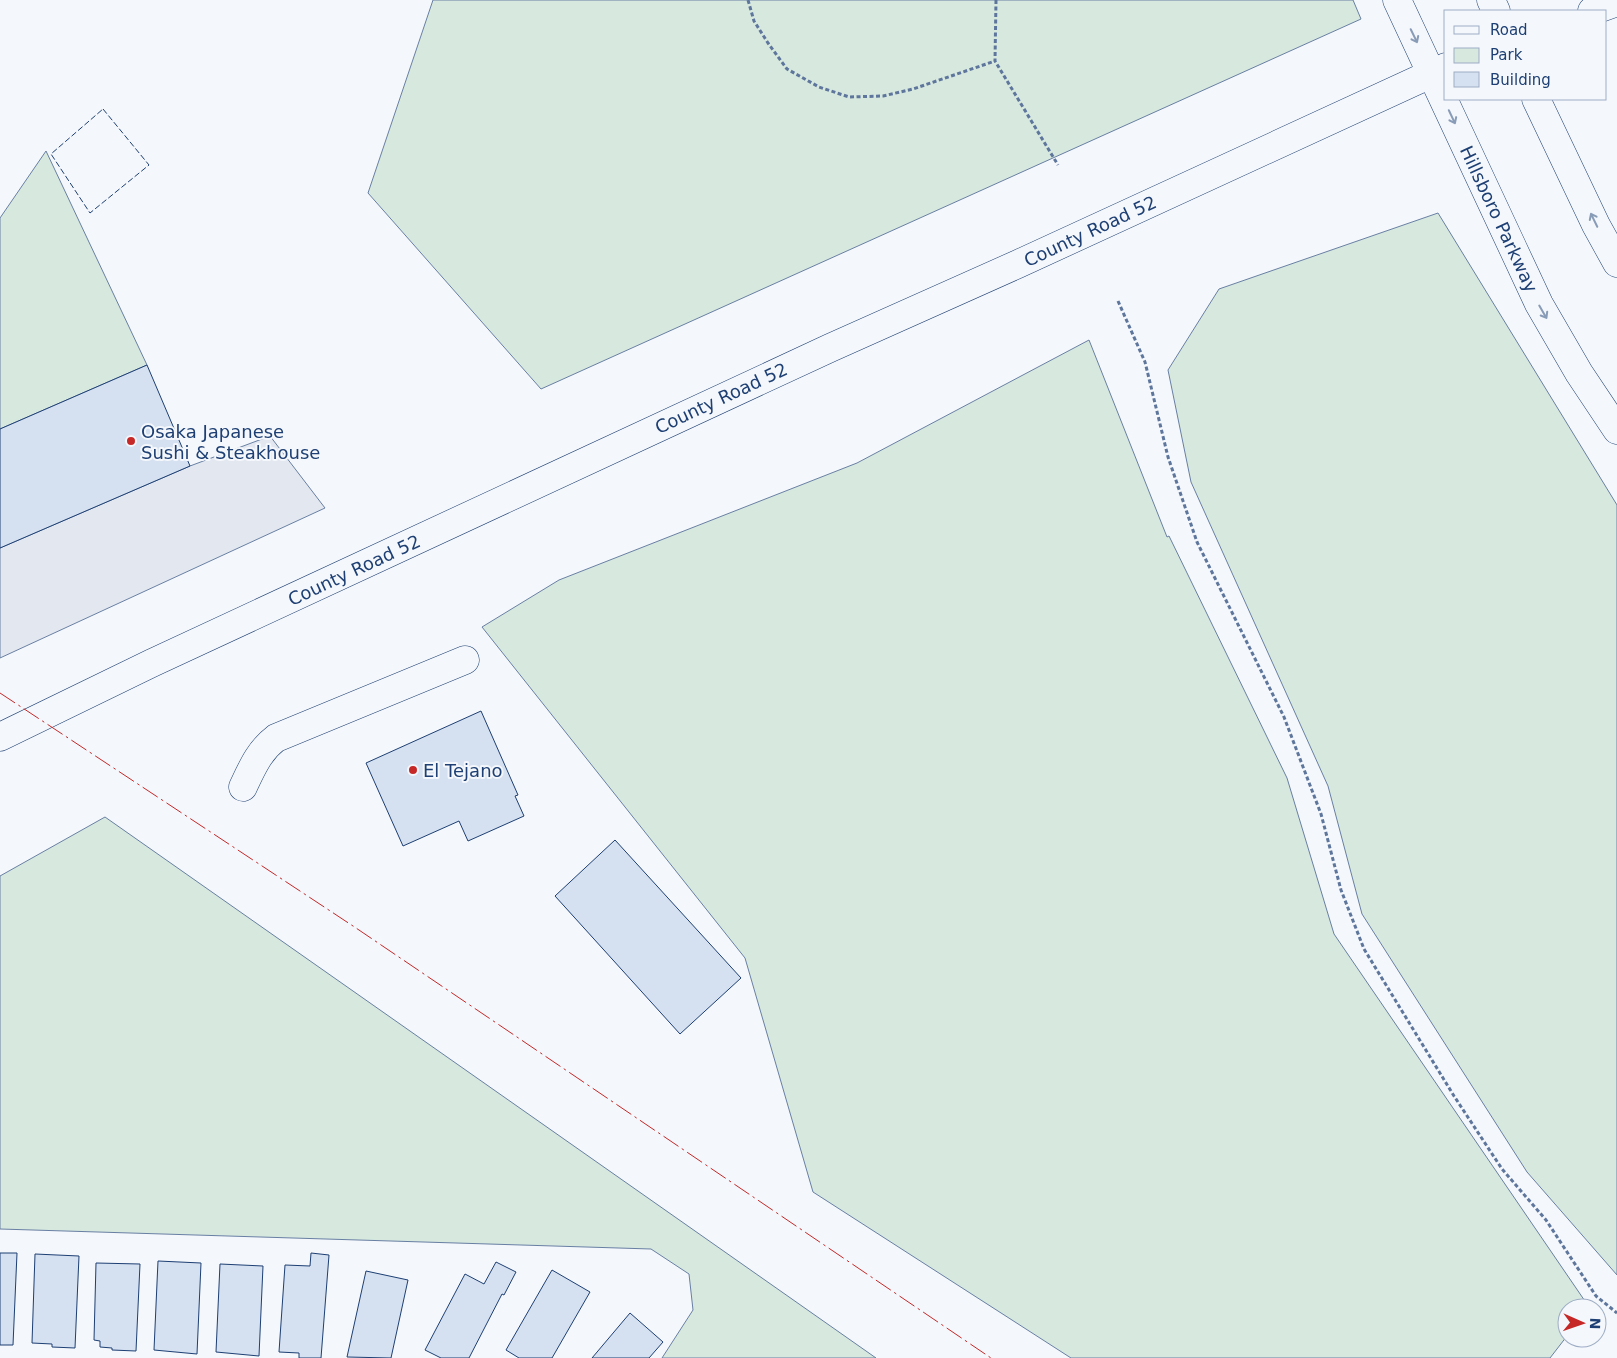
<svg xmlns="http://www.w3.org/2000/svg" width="1617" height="1358" viewBox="0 0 1617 1358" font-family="'DejaVu Sans',sans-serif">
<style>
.green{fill:#d7e8df;stroke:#687fa3}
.parking{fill:#e3e8f0;stroke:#687fa3}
.building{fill:#d5e0f0;stroke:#1d3f73}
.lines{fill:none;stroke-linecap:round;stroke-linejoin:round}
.minor-casing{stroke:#1d3f73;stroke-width:29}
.major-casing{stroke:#1d3f73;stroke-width:29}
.path{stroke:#5e769c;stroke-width:3;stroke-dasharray:4 2.5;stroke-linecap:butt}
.minor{stroke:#f4f7fb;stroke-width:28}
.major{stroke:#f4f7fb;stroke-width:28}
.fence{stroke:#1d3f73;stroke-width:1;stroke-dasharray:6 2.5;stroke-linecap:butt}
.power{stroke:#c62828;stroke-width:1;stroke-dasharray:18 4 2.5 4;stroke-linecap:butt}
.oneway{stroke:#889bb7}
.poi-dot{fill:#c62828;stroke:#f4f7fb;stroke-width:2}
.labels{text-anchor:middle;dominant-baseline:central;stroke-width:4;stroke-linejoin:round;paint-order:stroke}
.street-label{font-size:18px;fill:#1d3f73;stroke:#f4f7fb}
.poi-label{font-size:18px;fill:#1d3f73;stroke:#f4f7fb;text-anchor:start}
</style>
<rect width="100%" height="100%" fill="#f4f7fb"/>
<g class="green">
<path d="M 433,0 L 1353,0 L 1361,19 L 541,389 L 368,193 Z"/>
<path d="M 46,151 L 147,365 L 0,429 L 0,218 Z"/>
<path d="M 1438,213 L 1617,505 L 1617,1275 L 1527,1172 L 1362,914 L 1328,786 L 1191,482 L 1168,370 L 1219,289 Z"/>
<path d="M 1089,340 L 1167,537 L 1169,536 L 1287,778 L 1334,934 L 1589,1307 L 1567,1308 L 1567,1336 L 1550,1358 L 1071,1358 L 813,1192 L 745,958 L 482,627 L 559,580 L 857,463 Z"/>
<path d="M 105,817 L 876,1358 L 662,1358 L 693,1310 L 689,1274 L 651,1249 L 0,1229 L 0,876 Z"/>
</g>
<path class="parking" d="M 270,436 L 325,508 L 0,658 L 0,548 L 190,466 Z"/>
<g class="building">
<path d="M 147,365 L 190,466 L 0,548 L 0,429 Z"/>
<path d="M 481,711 L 518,795 L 515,796 L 524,816 L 468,841 L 459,821 L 403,846 L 366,763 Z"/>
<path d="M 615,840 L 741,978 L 680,1034 L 555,896 Z"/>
<path d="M 0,1253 L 17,1253 L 13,1345 L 0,1345 Z"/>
<path d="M 311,1253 L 329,1255 L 321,1358 L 299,1358 L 299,1353 L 279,1352 L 285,1265 L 310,1266 Z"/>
<path d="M 35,1254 L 79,1256 L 75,1348 L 52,1347 L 52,1344 L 32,1343 Z"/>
<path d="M 158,1261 L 201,1263 L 197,1354 L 154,1350 Z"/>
<path d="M 496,1262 L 516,1272 L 504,1295 L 502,1294 L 469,1358 L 441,1358 L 425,1350 L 465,1274 L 484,1284 Z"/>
<path d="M 96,1263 L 140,1264 L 136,1351 L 112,1350 L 112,1348 L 100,1347 L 100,1341 L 94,1340 Z"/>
<path d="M 220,1264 L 263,1266 L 259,1356 L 216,1352 Z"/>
<path d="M 552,1270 L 590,1292 L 552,1358 L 519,1358 L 506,1350 Z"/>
<path d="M 366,1271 L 408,1280 L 391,1358 L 347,1357 Z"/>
<path d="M 630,1313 L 663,1342 L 649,1358 L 592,1358 Z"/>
</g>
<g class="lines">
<g class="minor-casing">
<g id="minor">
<path d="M 1397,0 L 1539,304 L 1579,373 L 1617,430"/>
<path d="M 1491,0 L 1496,11"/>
<path d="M 1536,99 L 1596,225 L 1617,263"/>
<path d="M 243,787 C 252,768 259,751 276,738 L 465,660"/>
</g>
</g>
<g class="major-casing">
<g id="major">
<path d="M 1592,11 L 1617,2"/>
<path d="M 0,737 L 152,663 L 830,348 L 1018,264 L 1446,67"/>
</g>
</g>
<g class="path">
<path d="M 748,0 L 754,21 L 768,43 L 787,69 L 819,87 L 849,97 L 883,96 L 913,89 L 995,61"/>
<path d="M 996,0 L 995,61 L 1058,165"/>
<path d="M 1118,301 L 1145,362 L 1168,457 L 1197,542 L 1284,717 L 1321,814 L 1341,890 L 1364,949 L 1454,1096 L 1502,1169 L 1546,1220 L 1596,1296 L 1617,1313"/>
</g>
<use href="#minor" class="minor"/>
<use href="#major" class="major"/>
<path class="fence" d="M 103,109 L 149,165 L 90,213 L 51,154 Z"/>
<path class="power" d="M 0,693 L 356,928 L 991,1358"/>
</g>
<defs><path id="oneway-shaft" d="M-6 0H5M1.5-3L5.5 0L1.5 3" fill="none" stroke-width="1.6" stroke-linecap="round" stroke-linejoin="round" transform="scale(1.25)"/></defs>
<g class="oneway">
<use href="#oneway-shaft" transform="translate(1414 36) rotate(64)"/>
<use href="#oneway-shaft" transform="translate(1452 117) rotate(65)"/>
<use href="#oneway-shaft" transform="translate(1594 220) rotate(-116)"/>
<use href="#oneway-shaft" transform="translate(1543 312) rotate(60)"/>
</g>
<g class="poi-dot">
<circle cx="131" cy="441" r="5"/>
<circle cx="413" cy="770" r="5"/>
</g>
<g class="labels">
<g class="street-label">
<text transform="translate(1499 219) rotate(65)">Hillsboro Parkway</text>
<text transform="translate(1090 231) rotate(-25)">County Road 52</text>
<text transform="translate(721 398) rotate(-25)">County Road 52</text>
<text transform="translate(354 570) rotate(-25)">County Road 52</text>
</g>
<g class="poi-label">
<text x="141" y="431">Osaka Japanese<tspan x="141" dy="21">Sushi &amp; Steakhouse</tspan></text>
<text x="423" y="770">El Tejano</text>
</g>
</g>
<rect x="1444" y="10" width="162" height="90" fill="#f4f7fb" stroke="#9eadc5"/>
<rect x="1454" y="26" width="25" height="8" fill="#f4f7fb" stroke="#9eadc5"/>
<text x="1490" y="35" font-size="15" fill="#1d3f73">Road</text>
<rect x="1454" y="48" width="25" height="15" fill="#d7e8df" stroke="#9eadc5"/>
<text x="1490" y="60" font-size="15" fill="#1d3f73">Park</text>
<rect x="1454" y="72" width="25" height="15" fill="#d5e0f0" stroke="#9eadc5"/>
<text x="1490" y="85" font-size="15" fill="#1d3f73">Building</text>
<g transform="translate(1582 1323) rotate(92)"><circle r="24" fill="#f4f7fb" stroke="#9eadc5"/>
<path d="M0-4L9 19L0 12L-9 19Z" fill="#c62828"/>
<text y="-8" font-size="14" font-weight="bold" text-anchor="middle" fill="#1d3f73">N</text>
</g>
</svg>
